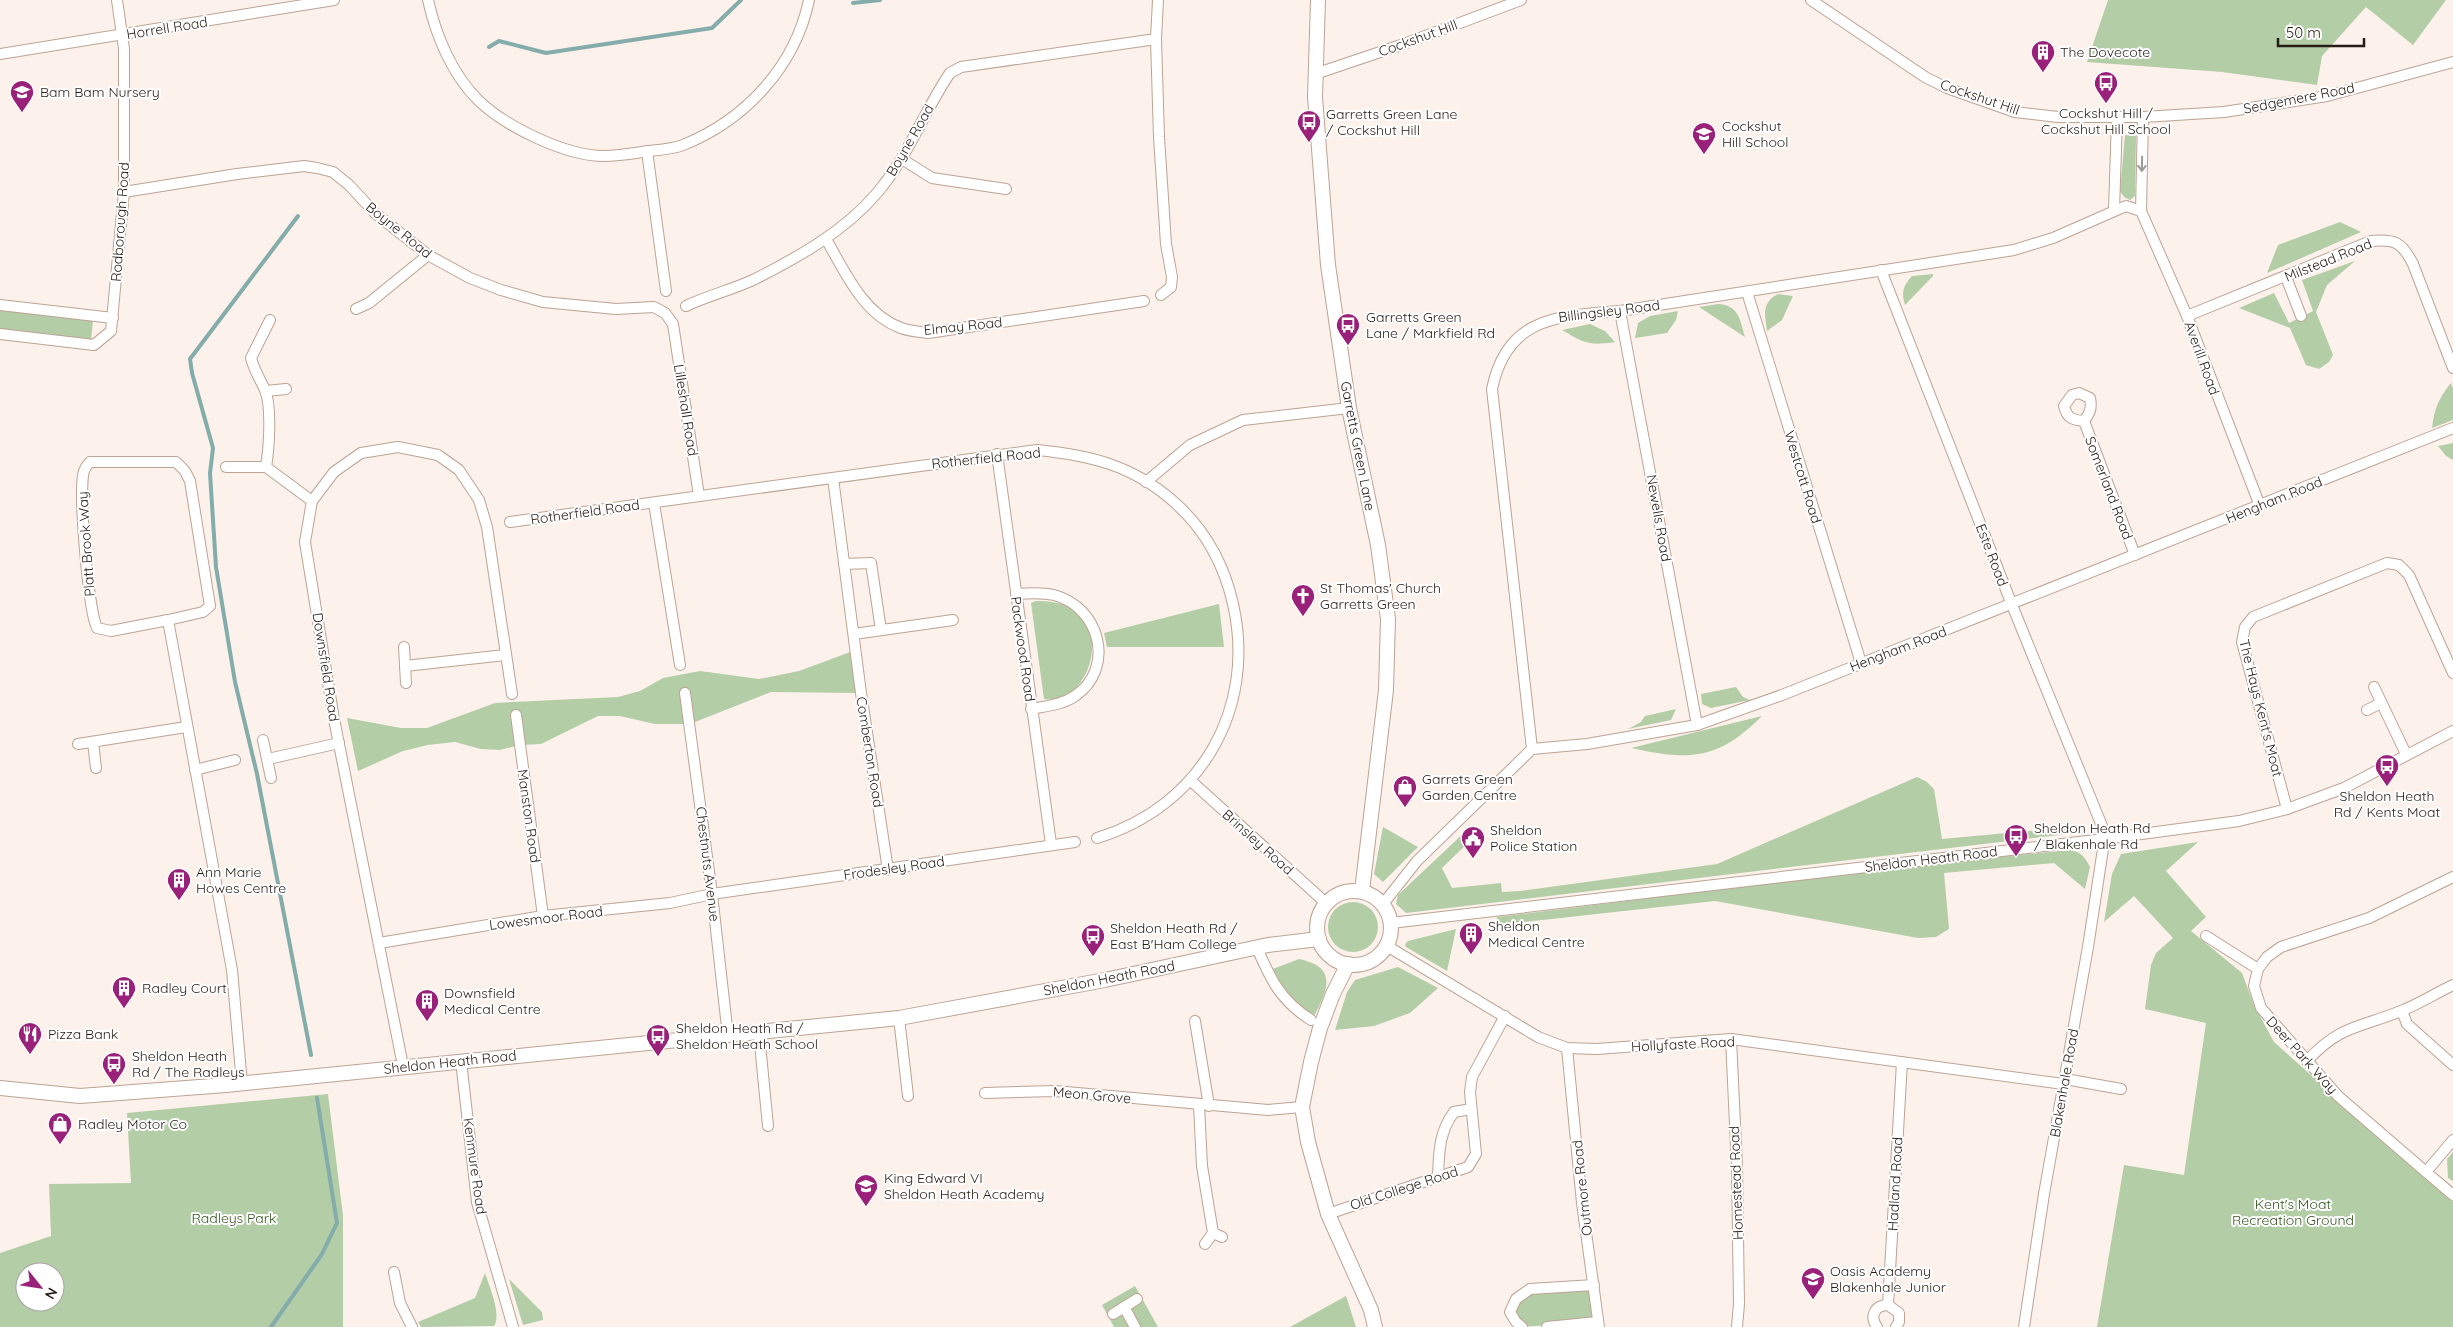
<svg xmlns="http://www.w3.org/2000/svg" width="2453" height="1327" viewBox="0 0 2453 1327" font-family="Quicksand,sans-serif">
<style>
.green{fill:#b3cda7;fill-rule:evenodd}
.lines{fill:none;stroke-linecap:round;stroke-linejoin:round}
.stream{stroke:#83acaa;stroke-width:4}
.street-casing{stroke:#bda394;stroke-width:12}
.secondary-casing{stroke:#bda394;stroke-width:16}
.street{stroke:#fff;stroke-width:10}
.secondary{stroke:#fff;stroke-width:14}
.oneway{stroke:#9d9997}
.labels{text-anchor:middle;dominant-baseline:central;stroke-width:4;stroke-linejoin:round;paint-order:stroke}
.street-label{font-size:14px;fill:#261d17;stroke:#fff}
.poi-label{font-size:14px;fill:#261d17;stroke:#fff;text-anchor:start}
.park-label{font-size:14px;fill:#33561e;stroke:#fff}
</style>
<rect width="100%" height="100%" fill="#fcf1eb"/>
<g class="green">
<path d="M 2108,0 L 2446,0 L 2413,45 L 2366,7 L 2322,56 L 2317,85 L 2222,72 L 2087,62 Z"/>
<path d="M 2125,135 L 2136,136 L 2135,196 L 2130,200 L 2124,197 L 2120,191 Z"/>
<path d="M 2340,222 L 2361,232 L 2267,273 L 2278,245 Z"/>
<path d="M 2355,261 L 2327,285 L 2316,312 L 2333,355 L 2329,362 L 2319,369 L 2306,365 L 2290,328 L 2239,308 L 2274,293 L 2289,323 L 2313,311 L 2302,280 Z"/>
<path d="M 1933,274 L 1933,276 L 1905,305 C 1901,292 1903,286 1912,276 Z"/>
<path d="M 1778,294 L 1793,296 L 1782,320 L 1767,331 C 1765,315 1761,303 1778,294 Z"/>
<path d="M 1718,304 C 1739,305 1740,320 1745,337 L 1699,307 Z"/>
<path d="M 8,310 L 93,320 L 91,341 L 0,331 L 0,311 Z"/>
<path d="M 1678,311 L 1676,320 L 1667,333 L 1635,338 L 1638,323 L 1650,316 Z"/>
<path d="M 1590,324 L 1605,331 L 1615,342 C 1589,346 1584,343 1562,330 Z"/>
<path d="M 2451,383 L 2453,389 L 2453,420 L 2432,428 C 2434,410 2439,397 2451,383 Z"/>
<path d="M 2453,443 L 2453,460 L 2446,456 L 2438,446 Z"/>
<path d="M 1036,601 C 1047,601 1059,602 1070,607 C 1112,629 1089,705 1044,699 L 1031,603 Z"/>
<path d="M 1219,604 L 1224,647 L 1107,647 L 1104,633 Z"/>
<path d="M 853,651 L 861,693 L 771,692 L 690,724 L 655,724 L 620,716 L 598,716 L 541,744 L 519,745 L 500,750 L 481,749 L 455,742 L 428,745 L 403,751 L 358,771 L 347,718 L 401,728 L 427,728 L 495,703 L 618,697 L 640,691 L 663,678 L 700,671 L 759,679 L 799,671 Z"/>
<path d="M 1736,687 L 1743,697 L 1750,700 L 1711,708 L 1702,704 L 1701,694 Z"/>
<path d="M 1676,709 L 1671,720 L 1628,729 L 1641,722 L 1645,716 Z"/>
<path d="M 1762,716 C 1718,760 1690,761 1631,748 Z"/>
<path d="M 1917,777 L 1927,782 L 1934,789 L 1942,839 L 2072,827 L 2067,834 L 1406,913 L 1396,904 L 1398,895 L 1467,830 L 1474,837 L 1442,868 L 1452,888 L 1501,883 L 1502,892 L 1520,891 L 1717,864 Z"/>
<path d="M 1383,827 L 1418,847 L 1383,882 L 1374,874 Z"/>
<path d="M 2198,842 L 2166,871 L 2206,917 L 2191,931 L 2242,973 L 2254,1005 L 2274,1042 L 2453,1202 L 2453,1327 L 2097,1327 L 2124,1165 L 2184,1175 L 2206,1023 L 2145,1009 L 2151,965 L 2156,953 L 2173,938 L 2134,896 L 2104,922 L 2112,874 L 2121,854 Z"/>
<path d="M 2070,850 C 2081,852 2085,857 2090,867 L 2085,889 L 2054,863 L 1944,873 L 1949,929 L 1936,937 L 1918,938 L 1715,901 L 1496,925 L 1497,917 L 1926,864 Z"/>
<circle cx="1353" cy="927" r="25"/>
<path d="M 1456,929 L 1447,971 L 1406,947 L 1405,944 L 1408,941 Z"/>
<path d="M 1299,959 C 1338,967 1328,990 1314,1016 C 1295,1002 1283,989 1273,969 Z"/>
<path d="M 1398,967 L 1438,988 L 1410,1013 L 1374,1026 L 1335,1030 L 1347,992 L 1355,980 Z"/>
<path d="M 328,1094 L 343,1216 L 343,1327 L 0,1327 L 0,1253 L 51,1236 L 49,1184 L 131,1183 L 127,1113 ZM 25,1272 L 55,1272 L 55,1302 L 25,1302 Z"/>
<path d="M 2453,1152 L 2453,1181 L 2448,1178 L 2447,1159 Z"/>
<path d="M 485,1273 C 489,1285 502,1316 494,1326 L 421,1327 L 418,1322 L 475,1298 Z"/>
<path d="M 509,1279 L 542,1312 L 543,1320 L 523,1325 Z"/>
<path d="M 1594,1285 L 1597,1322 L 1522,1327 L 1510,1312 L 1530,1289 Z"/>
<path d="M 1135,1286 L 1158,1327 L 1114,1327 L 1102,1305 Z"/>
<path d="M 1346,1296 L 1356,1327 L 1290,1327 Z"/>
</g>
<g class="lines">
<g class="stream">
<path d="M 853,3 L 880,0"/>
<path d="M 489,47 L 499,41 L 546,53 L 712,28 L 741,0"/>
<path d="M 298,216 L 190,359 L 192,373 L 213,448 L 210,473 L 216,567 L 235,682 L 257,774 L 311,1055"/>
<path d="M 271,1327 L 322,1254 L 337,1223 L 317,1098"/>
</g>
<g class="street-casing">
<g id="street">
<path d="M 428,0 C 436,36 452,74 478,100 C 506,127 566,156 604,156 C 619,156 635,153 649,151 C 660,150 673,149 683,145 C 745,120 795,67 809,0"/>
<path d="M 1158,0 L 1156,39 L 1159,137 L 1166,244 L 1172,277 L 1171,287 L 1161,295"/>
<path d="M 1811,0 L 1925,77 L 1947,88 L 2015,112 L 2058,117 L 2143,117 L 2224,112 L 2327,96 L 2453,62"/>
<path d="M 0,54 L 334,0"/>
<path d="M 1315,74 L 1401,45 L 1521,0"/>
<path d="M 647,151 L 666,291"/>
<path d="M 902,159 L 932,178 L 1006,189"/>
<path d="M 124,192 L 237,174 L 304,166 L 317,168 L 333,172 L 349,185 L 376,214 L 428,255 L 470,278 L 501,290 L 543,302 L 616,309 L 654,307 L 665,313 L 673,324 L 699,496"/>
<path d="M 2114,210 L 2117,118"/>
<path d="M 2141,211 L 2143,117"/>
<path d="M 826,239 C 845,272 863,314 901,328 C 909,331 920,332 928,333 L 1144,301"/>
<path d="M 1881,270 L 2012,605 L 2102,826 L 2103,849 L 2088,947 L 2044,1194 L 2024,1327"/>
<path d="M 2286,277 L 2301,316"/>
<path d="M 1747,292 L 1861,663"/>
<path d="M 0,305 L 113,318"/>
<path d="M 686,306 C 707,296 731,290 753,280 C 797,258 845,231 877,193 C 908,157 924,111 950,73 L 961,67 L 1156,39"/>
<path d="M 356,309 L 369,303 L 428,255"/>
<path d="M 1620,311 L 1697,725"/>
<path d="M 2187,316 L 2371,241 C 2395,239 2402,242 2413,264 L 2453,368"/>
<path d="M 270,320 L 251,358 C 254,370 260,379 265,390 C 272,407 269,449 266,467 L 312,501"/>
<path d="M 0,334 L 94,345 L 111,331 L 124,192 L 124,49 L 117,0"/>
<path d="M 266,391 L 286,389"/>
<path d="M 2084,421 C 2072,420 2067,418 2064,406 L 2072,395 L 2079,393 L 2090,398 C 2092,408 2090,413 2084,421 L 2135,555"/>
<path d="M 997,454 L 1051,844"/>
<path d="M 226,467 L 266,467"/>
<path d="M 833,478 L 861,693 L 888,870"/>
<path d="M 1146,482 L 1190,445 L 1243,420 L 1349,408"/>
<path d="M 654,503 L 680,665"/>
<path d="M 510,522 L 1037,450 C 1089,455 1132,465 1173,501 C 1204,528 1224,564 1233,604 C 1257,709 1200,807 1097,838"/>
<path d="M 844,564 L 871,563 L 881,630"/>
<path d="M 1016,594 C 1028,593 1042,592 1054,595 C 1100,607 1116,668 1075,696 C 1062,705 1046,706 1031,709"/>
<path d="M 168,620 L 203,612 L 210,606 L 190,481 L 185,471 L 176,462 L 90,462 C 88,464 85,468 84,471 C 78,489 88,609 97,628 L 111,631 L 168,620 L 232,970 L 242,1084"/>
<path d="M 854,634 L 953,620"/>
<path d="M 404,647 L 406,683"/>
<path d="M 405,666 L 505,655"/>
<path d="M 2374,687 L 2406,754"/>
<path d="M 685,693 L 712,894 L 728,1036"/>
<path d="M 2367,710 L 2381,703"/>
<path d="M 516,715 L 543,916"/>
<path d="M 263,740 L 271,778"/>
<path d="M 93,742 L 96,768"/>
<path d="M 78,744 L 186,727"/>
<path d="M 1532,749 L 1492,389 C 1507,316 1559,316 1620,311 L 2014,250 L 2053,238 L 2126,206 L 2141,211 L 2187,316 L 2260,506"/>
<path d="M 268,759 L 339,743"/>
<path d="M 195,770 L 235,760"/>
<path d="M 1190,780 L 1326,903"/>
<path d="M 2287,809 L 2242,642 L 2245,627 L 2253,617 L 2387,563 L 2399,565 L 2409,575 L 2453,673"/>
<path d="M 1383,904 L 1417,861 L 1532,749 L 1587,744 L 1697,725 L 1782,695 L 2453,428"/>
<path d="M 1391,923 L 2104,839 L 2239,821 L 2287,809 L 2344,788 L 2453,731"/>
<path d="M 2206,936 L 2258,969"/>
<path d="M 379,943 L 543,916 L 670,903 L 712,894 L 1075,842"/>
<path d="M 1387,946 L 1538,1037 L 1567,1048 L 1597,1049 L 1731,1039 L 2063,1084"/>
<path d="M 1257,948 C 1271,980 1280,1000 1311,1020"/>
<path d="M 2402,1011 L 2407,1024 L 2453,1065"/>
<path d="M 899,1018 L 908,1096"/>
<path d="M 1195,1021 L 1209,1106"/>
<path d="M 759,1034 L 768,1126"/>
<path d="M 1731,1039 L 1737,1167 L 1739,1304 L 1737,1327"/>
<path d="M 1567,1048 L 1582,1203 L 1599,1327"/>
<path d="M 461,1061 L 477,1202 L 513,1327"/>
<path d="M 2307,1061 C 2340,1025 2359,1028 2401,1011 C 2419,1004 2436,993 2453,985"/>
<path d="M 403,1066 L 334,719 L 305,542 L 312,501 L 334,472 L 361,453 L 398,447 L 438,455 L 459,470 L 479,500 L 487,527 L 512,694"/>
<path d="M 2065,1079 L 2121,1089"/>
<path d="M 985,1093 L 1055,1091 L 1268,1110 L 1302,1107"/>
<path d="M 1199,1105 L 1202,1166 L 1213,1233 L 1205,1244"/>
<path d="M 2453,1140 L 2426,1172 L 2453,1195"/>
<path d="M 2426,1172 L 2338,1096 L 2261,1008 L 2254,986 L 2258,969 L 2267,957 L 2281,947 L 2369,918 L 2453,877"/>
<path d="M 1438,1176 C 1439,1152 1439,1132 1454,1112 L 1471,1109"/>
<path d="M 1328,1214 L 1468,1167 L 1476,1154 L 1470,1092 L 1472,1077 L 1505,1016"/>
<path d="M 1213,1233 L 1222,1237"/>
<path d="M 394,1272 L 400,1303 L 412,1327"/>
<path d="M 1888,1305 L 1902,1062"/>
<path d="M 1124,1307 L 1135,1327"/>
<path d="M 1113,1314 L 1137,1299"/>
<path d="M 1522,1327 L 1516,1322 L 1510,1312 L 1516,1299 L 1530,1289 L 1594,1285"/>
<path d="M 1547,1327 L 1597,1322"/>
<path d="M 1877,1327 C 1869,1316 1875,1305 1888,1305 L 1899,1313 L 1899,1322 L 1896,1327"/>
</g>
</g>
<g class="secondary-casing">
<g id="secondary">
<path d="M 1318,0 L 1315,97 L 1328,265 L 1349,408 L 1378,545 L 1388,619 L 1386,690 L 1362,891"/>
<circle cx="1354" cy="928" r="37"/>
<path d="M 1348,964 L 1333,994 L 1320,1028 L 1311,1062 L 1302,1107 L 1308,1142 L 1328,1214 L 1371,1310 L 1375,1327"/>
<path d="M 0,1088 L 80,1096 L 226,1085 L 899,1018 L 1105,980 L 1268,945 L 1319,939"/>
</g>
</g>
<use href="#street" class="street"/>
<use href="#secondary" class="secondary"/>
</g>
<defs><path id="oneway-shaft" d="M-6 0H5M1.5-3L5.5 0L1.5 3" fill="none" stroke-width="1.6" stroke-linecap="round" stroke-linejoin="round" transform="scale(1.25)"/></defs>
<use class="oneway" href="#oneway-shaft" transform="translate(2142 164) rotate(91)"/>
<defs>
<g id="building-pin" transform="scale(1.25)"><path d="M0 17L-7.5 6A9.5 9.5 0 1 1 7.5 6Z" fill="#9a2179" stroke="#fff"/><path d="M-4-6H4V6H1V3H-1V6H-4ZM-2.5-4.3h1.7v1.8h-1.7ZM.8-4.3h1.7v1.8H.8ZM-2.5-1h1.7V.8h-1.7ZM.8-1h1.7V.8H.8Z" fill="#fff"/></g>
<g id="bus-pin" transform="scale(1.25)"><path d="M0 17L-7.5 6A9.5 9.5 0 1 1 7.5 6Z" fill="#9a2179" stroke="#fff"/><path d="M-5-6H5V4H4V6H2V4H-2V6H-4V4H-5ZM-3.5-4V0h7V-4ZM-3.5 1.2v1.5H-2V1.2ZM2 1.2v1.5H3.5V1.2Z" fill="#fff"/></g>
<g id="school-pin" transform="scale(1.25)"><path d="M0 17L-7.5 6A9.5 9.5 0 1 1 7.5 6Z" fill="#9a2179" stroke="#fff"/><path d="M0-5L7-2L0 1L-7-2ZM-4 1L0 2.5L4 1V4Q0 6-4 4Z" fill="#fff"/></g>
<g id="church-pin" transform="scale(1.25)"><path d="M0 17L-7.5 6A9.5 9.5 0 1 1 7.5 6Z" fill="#9a2179" stroke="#fff"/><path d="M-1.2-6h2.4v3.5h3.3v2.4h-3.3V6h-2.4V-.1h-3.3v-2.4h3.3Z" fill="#fff"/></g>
<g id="shop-pin" transform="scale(1.25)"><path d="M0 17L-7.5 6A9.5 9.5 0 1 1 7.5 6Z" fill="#9a2179" stroke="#fff"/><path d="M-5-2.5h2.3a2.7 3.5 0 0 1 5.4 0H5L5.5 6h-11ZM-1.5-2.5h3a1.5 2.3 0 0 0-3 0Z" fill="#fff"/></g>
<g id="civic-pin" transform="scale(1.25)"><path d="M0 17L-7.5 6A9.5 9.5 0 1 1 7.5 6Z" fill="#9a2179" stroke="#fff"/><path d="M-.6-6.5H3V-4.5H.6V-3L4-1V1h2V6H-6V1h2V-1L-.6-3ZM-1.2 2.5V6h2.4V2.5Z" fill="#fff"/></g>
<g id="restaurant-pin" transform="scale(1.25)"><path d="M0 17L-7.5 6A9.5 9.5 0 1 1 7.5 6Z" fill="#9a2179" stroke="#fff"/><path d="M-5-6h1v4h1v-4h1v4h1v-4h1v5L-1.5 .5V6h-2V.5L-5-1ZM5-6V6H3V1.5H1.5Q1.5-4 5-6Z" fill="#fff"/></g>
</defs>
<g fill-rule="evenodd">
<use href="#building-pin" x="2043" y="52"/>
<use href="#bus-pin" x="2106" y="83"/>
<use href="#school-pin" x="22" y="92"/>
<use href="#bus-pin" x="1309" y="122"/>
<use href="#school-pin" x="1704" y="134"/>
<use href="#bus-pin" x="1348" y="325"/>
<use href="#church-pin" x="1303" y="596"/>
<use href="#bus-pin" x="2387" y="766"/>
<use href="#shop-pin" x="1405" y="787"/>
<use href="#bus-pin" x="2016" y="836"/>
<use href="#civic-pin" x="1473" y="838"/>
<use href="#building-pin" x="179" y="880"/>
<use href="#building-pin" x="1471" y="934"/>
<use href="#bus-pin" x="1093" y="936"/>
<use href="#building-pin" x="124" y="988"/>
<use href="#building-pin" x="427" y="1001"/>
<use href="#restaurant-pin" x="30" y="1034"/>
<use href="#bus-pin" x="658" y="1036"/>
<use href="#bus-pin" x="114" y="1064"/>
<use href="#shop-pin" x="60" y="1124"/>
<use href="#school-pin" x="866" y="1186"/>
<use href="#school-pin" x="1813" y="1279"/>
</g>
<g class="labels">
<g class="street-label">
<text transform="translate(167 28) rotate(-9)">Horrell Road</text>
<text transform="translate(1418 38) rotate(-20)">Cockshut Hill</text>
<text transform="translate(1980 97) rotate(19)">Cockshut Hill</text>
<text transform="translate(2299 98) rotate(-11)">Sedgemere Road</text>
<text transform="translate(910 140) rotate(-60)">Boyne Road</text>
<text transform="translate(120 222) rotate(-86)">Rodborough Road</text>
<text transform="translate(399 230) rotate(39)">Boyne Road</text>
<text transform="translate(2328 260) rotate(-22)">Milstead Road</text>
<text transform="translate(1609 311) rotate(-7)">Billingsley Road</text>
<text transform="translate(963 326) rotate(-6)">Elmay Road</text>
<text transform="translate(2202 358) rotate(70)">Averill Road</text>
<text transform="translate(686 410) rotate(81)">Lilleshall Road</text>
<text transform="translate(1358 446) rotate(79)">Garretts Green Lane</text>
<text transform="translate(986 458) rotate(-6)">Rotherfield Road</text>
<text transform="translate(1803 477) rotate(73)">Westcott Road</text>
<text transform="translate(2109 488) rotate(69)">Somerland Road</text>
<text transform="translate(2274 500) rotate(-22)">Hengham Road</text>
<text transform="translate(585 512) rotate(-8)">Rotherfield Road</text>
<text transform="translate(1659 518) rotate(80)">Newells Road</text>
<text transform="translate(86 544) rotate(-94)">Platt Brook Way</text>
<text transform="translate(1992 555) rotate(69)">Este Road</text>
<text transform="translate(1023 649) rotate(82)">Packwood Road</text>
<text transform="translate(1898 649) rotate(-21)">Hengham Road</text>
<text transform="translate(326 667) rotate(81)">Downsfield Road</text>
<text transform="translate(2261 708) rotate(76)">The Hays Kent's Moat</text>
<text transform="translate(870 752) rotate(81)">Comberton Road</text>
<text transform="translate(529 816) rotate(82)">Manston Road</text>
<text transform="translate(1258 842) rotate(42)">Brinsley Road</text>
<text transform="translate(1931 859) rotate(-7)">Sheldon Heath Road</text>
<text transform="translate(708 864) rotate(83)">Chestnuts Avenue</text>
<text transform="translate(894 868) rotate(-8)">Frodesley Road</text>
<text transform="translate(546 918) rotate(-7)">Lowesmoor Road</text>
<text transform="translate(1109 978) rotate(-11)">Sheldon Heath Road</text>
<text transform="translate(1683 1044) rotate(-3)">Hollyfaste Road</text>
<text transform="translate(2302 1055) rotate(48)">Deer Park Way</text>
<text transform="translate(450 1062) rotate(-6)">Sheldon Heath Road</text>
<text transform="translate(2064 1083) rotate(-80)">Blakenhale Road</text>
<text transform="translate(1092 1095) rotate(5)">Meon Grove</text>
<text transform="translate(475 1166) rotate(82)">Kenmure Road</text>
<text transform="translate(1736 1183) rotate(-92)">Homestead Road</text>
<text transform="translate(1895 1184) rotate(-87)">Hadland Road</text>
<text transform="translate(1404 1188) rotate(-18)">Old College Road</text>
<text transform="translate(1582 1188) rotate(-96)">Outmore Road</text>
</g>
<g class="poi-label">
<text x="2060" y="52">The Dovecote</text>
<text x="40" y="92">Bam Bam Nursery</text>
<text x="2106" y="113" text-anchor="middle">Cockshut Hill /<tspan x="2106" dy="16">Cockshut Hill School</tspan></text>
<text x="1326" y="114">Garretts Green Lane<tspan x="1326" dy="16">/ Cockshut Hill</tspan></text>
<text x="1722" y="126">Cockshut<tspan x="1722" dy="16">Hill School</tspan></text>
<text x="1366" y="317">Garretts Green<tspan x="1366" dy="16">Lane / Markfield Rd</tspan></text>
<text x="1320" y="588">St Thomas' Church<tspan x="1320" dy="16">Garretts Green</tspan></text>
<text x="1422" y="779">Garrets Green<tspan x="1422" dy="16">Garden Centre</tspan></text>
<text x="2387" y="796" text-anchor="middle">Sheldon Heath<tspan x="2387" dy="16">Rd / Kents Moat</tspan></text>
<text x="2034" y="828">Sheldon Heath Rd<tspan x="2034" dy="16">/ Blakenhale Rd</tspan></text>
<text x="1490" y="830">Sheldon<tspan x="1490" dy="16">Police Station</tspan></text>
<text x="196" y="872">Ann Marie<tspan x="196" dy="16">Howes Centre</tspan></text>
<text x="1488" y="926">Sheldon<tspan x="1488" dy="16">Medical Centre</tspan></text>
<text x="1110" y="928">Sheldon Heath Rd /<tspan x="1110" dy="16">East B'Ham College</tspan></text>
<text x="142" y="988">Radley Court</text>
<text x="444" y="993">Downsfield<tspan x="444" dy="16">Medical Centre</tspan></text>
<text x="676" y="1028">Sheldon Heath Rd /<tspan x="676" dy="16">Sheldon Heath School</tspan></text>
<text x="48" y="1034">Pizza Bank</text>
<text x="132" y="1056">Sheldon Heath<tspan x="132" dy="16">Rd / The Radleys</tspan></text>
<text x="78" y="1124">Radley Motor Co</text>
<text x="884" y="1178">King Edward VI<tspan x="884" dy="16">Sheldon Heath Academy</tspan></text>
<text x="1830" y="1271">Oasis Academy<tspan x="1830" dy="16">Blakenhale Junior</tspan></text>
</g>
<g class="park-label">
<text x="2293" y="1204">Kent's Moat<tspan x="2293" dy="16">Recreation Ground</tspan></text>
<text x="234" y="1218">Radleys Park</text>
</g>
</g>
<g transform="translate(40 1287) rotate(120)"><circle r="24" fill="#ffffff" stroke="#a8a5a2"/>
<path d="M0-4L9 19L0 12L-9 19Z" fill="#9a2179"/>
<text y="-8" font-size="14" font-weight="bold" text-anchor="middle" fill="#261d17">N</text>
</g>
<path d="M2278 38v8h86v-8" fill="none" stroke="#261d17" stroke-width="2.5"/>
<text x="2286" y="38" font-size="15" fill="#261d17" stroke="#ffffff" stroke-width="4" paint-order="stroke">50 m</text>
</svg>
